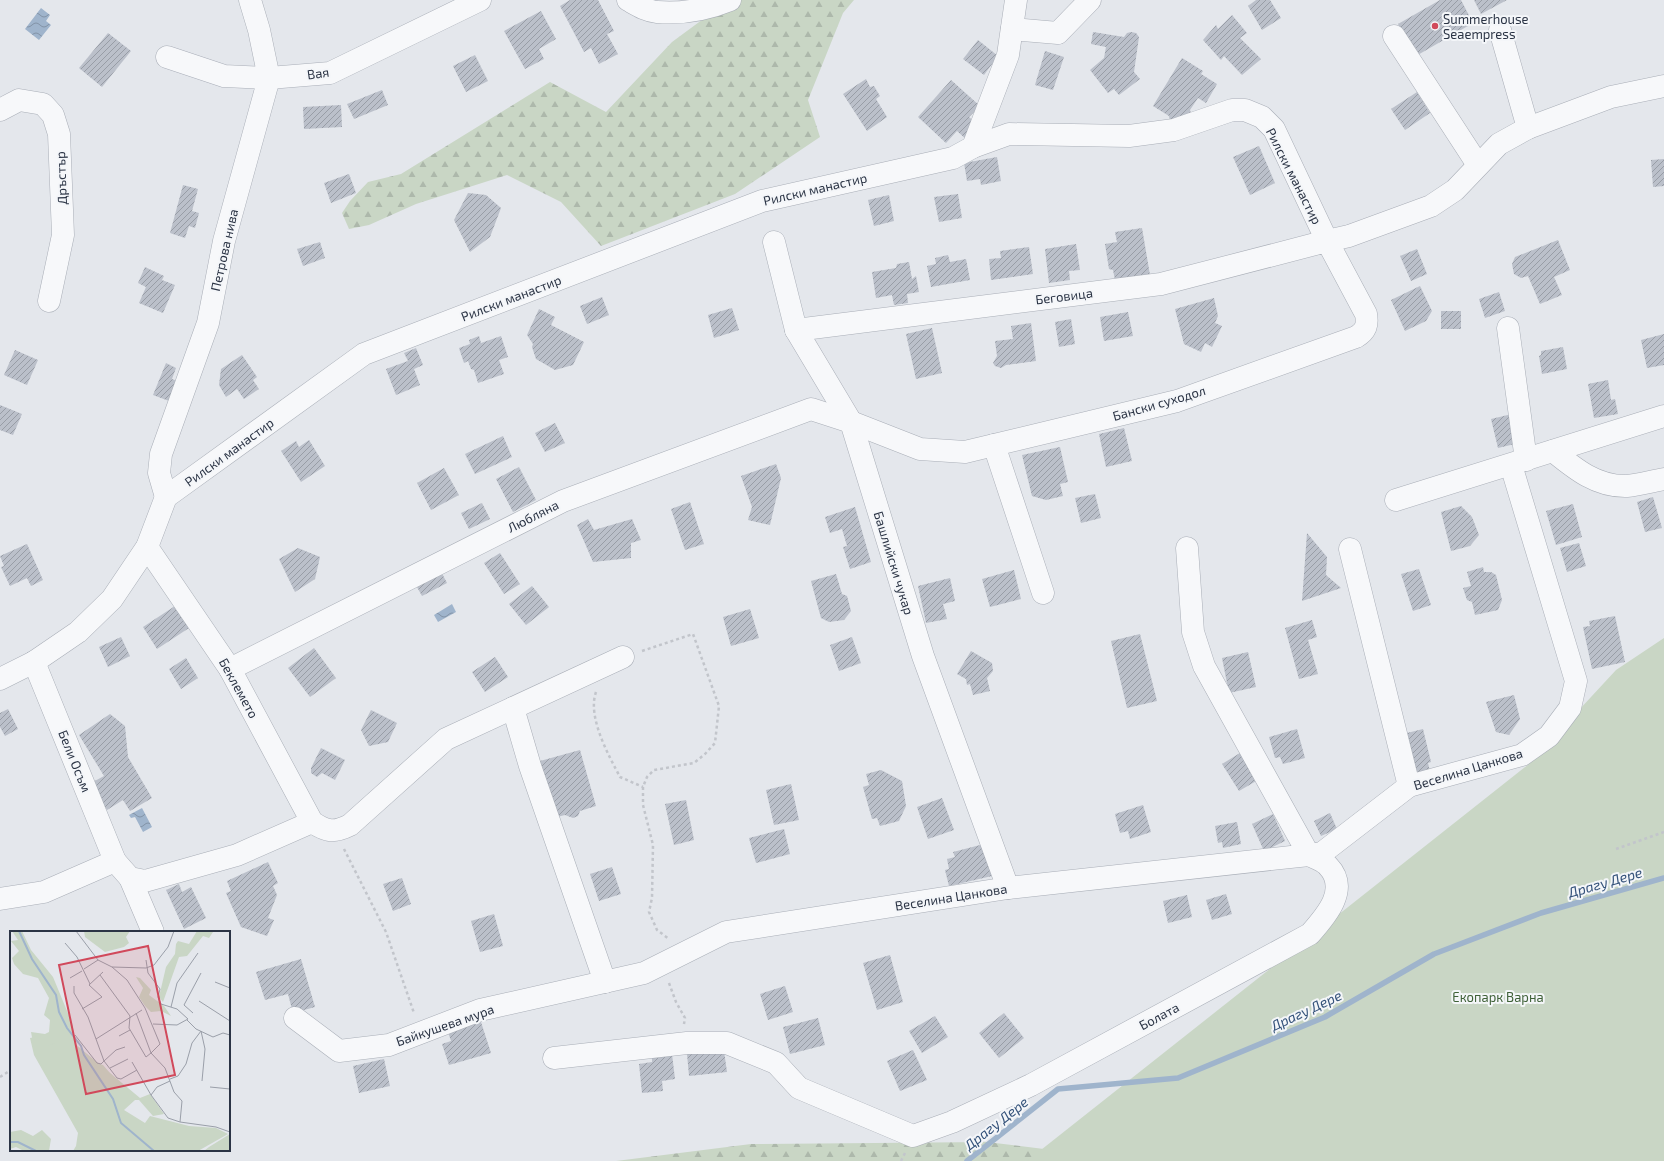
<svg xmlns="http://www.w3.org/2000/svg" width="1664" height="1161" viewBox="0 0 1664 1161" font-family="'Exo 2',sans-serif">
<style>
.forest{fill:url(#forest-firs)}
.green{fill:#c9d6c5}
.water{fill:url(#water-waves)}
.lines{fill:none;stroke-linecap:round;stroke-linejoin:round}
.stream{stroke:#9fb4cc;stroke-width:5.5}
.building{fill:url(#building-hatch)}
.minor-casing{stroke:#a9aeb7;stroke-width:23}
.path{stroke:#c2c5cb;stroke-width:2.5;stroke-dasharray:3 3;stroke-linecap:butt}
.minor{stroke:#f7f8fa;stroke-width:22}
.poi-dot{fill:#d1495b;stroke:#f4f6f9;stroke-width:1.5}
.labels{text-anchor:middle;dominant-baseline:central;stroke-width:4;stroke-linejoin:round;paint-order:stroke}
.poi-label{font-size:13px;fill:#2b3445;stroke:#f4f6f9;text-anchor:start}
.street-label{font-size:13px;fill:#2b3445;stroke:#f4f6f9}
.park-label{font-size:13px;fill:#3f6138;stroke:#f4f6f9}
.water-label{font-size:14px;font-style:italic;fill:#34527a;stroke:#f4f6f9}
.inset-river{fill:none;stroke:#9fb4cc;stroke-width:2}
.inset-road{fill:none;stroke:#9a9fa9;stroke-width:1}
.view{fill:#d1495b;fill-opacity:0.15;stroke:#d1495b;stroke-width:2}
.inset-edge{fill:none;stroke:#2b3445;stroke-width:2}
</style>
<defs>
<pattern id="forest-firs" width="22" height="20" patternUnits="userSpaceOnUse"><rect width="22" height="20" fill="#c9d6c5"/><path d="M5 1l3.5 6h-7zM16 11l3.5 6h-7z" fill="#adb8ab"/></pattern>
<pattern id="water-waves" width="16" height="10" patternUnits="userSpaceOnUse"><rect width="16" height="10" fill="#9fb4cc"/><path d="M0 5q4-4 8 0t8 0" fill="none" stroke="#8293a7"/></pattern>
<pattern id="building-hatch" width="6" height="6" patternUnits="userSpaceOnUse"><rect width="6" height="6" fill="#bbc0ca"/><path d="M-1 1l2-2M0 6l6-6M5 7l2-2" fill="none" stroke="#989da6"/></pattern>
</defs>
<rect width="100%" height="100%" fill="#e4e7ec"/>
<g class="forest">
<path d="M 729,0 L 854,0 L 843,13 L 808,100 L 820,137 L 735,194 L 601,246 L 561,202 L 507,175 L 416,204 L 369,225 L 349,229 L 342,213 L 350,201 L 368,182 L 401,174 L 550,82 L 606,112 L 672,42 Z"/>
<path d="M 987,1142 L 1140,1161 L 616,1161 L 751,1144 Z"/>
</g>
<path class="green" d="M 1664,638 L 1664,1161 L 1027,1161 L 1529,764 L 1616,670 Z"/>
<g class="water">
<path d="M 41,8 L 50,15 L 46,21 L 51,25 L 39,40 L 25,29 Z"/>
<path d="M 452,604 L 456,612 L 438,622 L 434,615 Z"/>
<path d="M 142,808 L 152,827 L 143,832 L 135,817 L 131,818 L 129,815 Z"/>
</g>
<g class="lines">
<path class="stream" d="M 967,1161 L 1058,1089 L 1178,1078 L 1325,1017 L 1434,954 L 1541,913 L 1664,878"/>
</g>
<g class="building">
<path d="M 570,0 L 598,0 L 614,31 L 607,34 L 618,54 L 599,64 L 591,48 L 584,52 L 560,6 Z"/>
<path d="M 1256,0 L 1270,0 L 1281,18 L 1262,30 L 1248,6 Z"/>
<path d="M 1440,0 L 1461,0 L 1473,23 L 1416,56 L 1398,24 Z"/>
<path d="M 1474,0 L 1507,0 L 1481,14 Z"/>
<path d="M 541,11 L 556,39 L 539,49 L 544,59 L 525,69 L 504,31 Z"/>
<path d="M 1232,15 L 1247,33 L 1240,38 L 1261,59 L 1242,75 L 1224,56 L 1221,60 L 1203,40 L 1216,25 L 1218,29 Z"/>
<path d="M 1093,32 L 1124,37 L 1127,33 L 1131,32 L 1136,33 L 1139,37 L 1134,72 L 1140,79 L 1119,95 L 1114,89 L 1108,93 L 1090,70 L 1104,58 L 1106,47 L 1091,44 Z"/>
<path d="M 108,33 L 131,51 L 102,87 L 79,68 Z"/>
<path d="M 978,40 L 998,56 L 984,75 L 963,59 Z"/>
<path d="M 1045,51 L 1064,57 L 1053,90 L 1035,85 Z"/>
<path d="M 475,55 L 488,81 L 466,92 L 453,66 Z"/>
<path d="M 1182,58 L 1203,71 L 1201,74 L 1217,84 L 1206,103 L 1198,98 L 1190,110 L 1192,117 L 1170,122 L 1169,116 L 1153,106 Z"/>
<path d="M 866,79 L 870,87 L 874,86 L 880,96 L 876,99 L 887,117 L 867,131 L 843,94 Z"/>
<path d="M 951,80 L 980,106 L 969,117 L 979,126 L 967,140 L 957,131 L 946,143 L 918,117 Z"/>
<path d="M 382,90 L 388,105 L 354,119 L 347,104 Z"/>
<path d="M 1417,92 L 1430,113 L 1405,130 L 1391,109 Z"/>
<path d="M 341,105 L 342,127 L 304,129 L 303,107 Z"/>
<path d="M 1259,146 L 1275,183 L 1250,195 L 1233,157 Z"/>
<path d="M 997,157 L 1001,181 L 981,185 L 980,179 L 967,181 L 964,163 Z"/>
<path d="M 1664,159 L 1664,186 L 1653,187 L 1651,160 Z"/>
<path d="M 349,174 L 356,193 L 331,203 L 324,183 Z"/>
<path d="M 183,185 L 198,189 L 192,211 L 199,213 L 195,228 L 189,226 L 185,238 L 170,233 Z"/>
<path d="M 468,193 L 486,195 L 501,208 L 490,237 L 470,252 L 454,220 Z"/>
<path d="M 958,194 L 962,218 L 939,222 L 934,197 Z"/>
<path d="M 889,195 L 894,221 L 874,226 L 868,200 Z"/>
<path d="M 1142,228 L 1150,275 L 1115,280 L 1113,270 L 1109,269 L 1105,244 L 1117,242 L 1115,232 Z"/>
<path d="M 1558,240 L 1570,270 L 1554,277 L 1562,295 L 1540,304 L 1528,276 L 1521,278 L 1514,274 L 1512,264 L 1515,257 Z"/>
<path d="M 320,242 L 325,258 L 303,266 L 297,249 Z"/>
<path d="M 1076,244 L 1080,270 L 1069,271 L 1070,280 L 1049,283 L 1045,249 Z"/>
<path d="M 1029,247 L 1033,274 L 991,280 L 989,259 L 1001,258 L 1000,251 Z"/>
<path d="M 1417,249 L 1427,274 L 1411,281 L 1400,256 Z"/>
<path d="M 948,255 L 950,262 L 966,259 L 970,280 L 931,287 L 927,266 L 936,264 L 935,258 Z"/>
<path d="M 909,262 L 912,279 L 916,276 L 919,292 L 907,294 L 908,303 L 894,305 L 892,295 L 876,298 L 872,272 L 896,268 L 897,264 Z"/>
<path d="M 145,267 L 164,276 L 162,280 L 175,285 L 163,313 L 139,303 L 146,287 L 138,283 Z"/>
<path d="M 1420,286 L 1432,311 L 1426,321 L 1405,331 L 1391,300 Z"/>
<path d="M 1499,292 L 1505,311 L 1485,318 L 1479,299 Z"/>
<path d="M 602,297 L 609,315 L 587,324 L 580,306 Z"/>
<path d="M 1214,298 L 1218,316 L 1215,323 L 1222,326 L 1212,347 L 1205,343 L 1201,352 L 1184,344 L 1175,309 Z"/>
<path d="M 732,308 L 739,330 L 714,338 L 708,315 Z"/>
<path d="M 539,309 L 555,317 L 551,325 L 584,342 L 573,365 L 555,370 L 536,359 L 532,347 L 533,344 L 527,335 Z"/>
<rect x="1441" y="311" width="20" height="18"/>
<path d="M 1128,312 L 1133,336 L 1104,341 L 1100,317 Z"/>
<path d="M 1071,319 L 1075,344 L 1059,347 L 1055,322 Z"/>
<path d="M 1031,323 L 1036,361 L 1006,365 L 1001,368 L 995,366 L 993,363 L 997,356 L 995,341 L 1013,339 L 1011,326 Z"/>
<path d="M 932,328 L 942,373 L 916,379 L 906,334 Z"/>
<path d="M 1664,334 L 1664,365 L 1647,368 L 1641,340 Z"/>
<path d="M 479,336 L 481,343 L 501,336 L 508,357 L 499,360 L 504,374 L 478,383 L 474,370 L 471,369 L 468,361 L 464,363 L 459,348 L 470,344 L 469,340 Z"/>
<path d="M 1563,347 L 1567,369 L 1542,374 L 1539,356 L 1541,355 L 1541,351 Z"/>
<path d="M 416,348 L 423,365 L 414,369 L 420,385 L 396,395 L 386,369 L 408,361 L 404,353 Z"/>
<path d="M 15,350 L 38,360 L 27,385 L 4,375 Z"/>
<path d="M 242,355 L 257,377 L 253,380 L 259,389 L 244,399 L 237,389 L 226,397 L 219,385 L 221,369 Z"/>
<path d="M 166,363 L 176,368 L 172,379 L 177,381 L 169,401 L 153,395 Z"/>
<path d="M 1608,380 L 1611,400 L 1615,399 L 1618,414 L 1594,418 L 1588,384 Z"/>
<path d="M 0,405 L 22,414 L 13,435 L 0,430 Z"/>
<path d="M 1512,414 L 1519,443 L 1498,448 L 1491,419 Z"/>
<path d="M 555,423 L 565,443 L 545,452 L 535,433 Z"/>
<path d="M 1124,428 L 1132,461 L 1106,467 L 1099,434 Z"/>
<path d="M 503,436 L 512,457 L 475,474 L 465,454 Z"/>
<path d="M 309,440 L 325,466 L 301,482 L 281,451 L 296,441 L 299,447 Z"/>
<path d="M 1060,447 L 1068,482 L 1060,484 L 1063,496 L 1046,500 L 1032,496 L 1022,455 Z"/>
<path d="M 776,464 L 781,478 L 770,525 L 748,520 L 752,507 L 741,476 Z"/>
<path d="M 519,467 L 536,500 L 513,512 L 496,479 Z"/>
<path d="M 444,468 L 459,495 L 431,510 L 417,483 Z"/>
<path d="M 1095,494 L 1101,518 L 1081,523 L 1075,498 Z"/>
<path d="M 1653,497 L 1662,528 L 1645,532 L 1637,502 Z"/>
<path d="M 690,502 L 704,544 L 685,550 L 671,509 Z"/>
<path d="M 482,503 L 490,519 L 469,529 L 461,513 Z"/>
<path d="M 1573,504 L 1582,537 L 1556,545 L 1546,511 Z"/>
<path d="M 1461,506 L 1472,517 L 1479,535 L 1470,546 L 1451,551 L 1441,512 Z"/>
<path d="M 855,507 L 871,562 L 850,569 L 843,547 L 847,546 L 842,529 L 830,533 L 825,517 Z"/>
<path d="M 588,519 L 594,530 L 632,519 L 641,540 L 631,543 L 631,558 L 593,562 L 577,525 Z"/>
<path d="M 1307,533 L 1327,557 L 1326,575 L 1341,588 L 1302,601 Z"/>
<path d="M 1579,543 L 1586,566 L 1567,572 L 1560,548 Z"/>
<path d="M 27,544 L 43,580 L 31,586 L 27,578 L 10,586 L 1,567 L 4,566 L 0,556 Z"/>
<path d="M 298,548 L 320,557 L 315,579 L 295,592 L 279,559 Z"/>
<path d="M 500,553 L 520,584 L 504,594 L 484,563 Z"/>
<path d="M 438,566 L 447,583 L 422,596 L 413,580 Z"/>
<path d="M 1483,567 L 1484,572 L 1491,572 L 1496,575 L 1502,600 L 1498,610 L 1475,615 L 1472,602 L 1467,600 L 1463,588 L 1471,586 L 1467,572 Z"/>
<path d="M 1419,569 L 1431,605 L 1413,611 L 1401,574 Z"/>
<path d="M 1014,570 L 1021,599 L 990,607 L 982,579 Z"/>
<path d="M 836,574 L 842,594 L 847,596 L 851,611 L 844,620 L 829,622 L 821,618 L 811,581 Z"/>
<path d="M 950,578 L 955,601 L 943,604 L 947,619 L 926,623 L 918,586 Z"/>
<path d="M 532,586 L 549,607 L 526,625 L 509,604 Z"/>
<path d="M 175,606 L 189,628 L 157,649 L 143,627 Z"/>
<path d="M 750,609 L 759,638 L 731,646 L 723,617 Z"/>
<path d="M 1615,616 L 1625,662 L 1592,669 L 1583,627 L 1590,626 L 1589,621 Z"/>
<path d="M 1312,620 L 1317,637 L 1308,640 L 1318,674 L 1299,679 L 1285,628 Z"/>
<path d="M 1140,634 L 1157,701 L 1127,708 L 1111,641 Z"/>
<path d="M 121,637 L 130,656 L 108,667 L 99,647 Z"/>
<path d="M 852,637 L 861,663 L 839,671 L 830,645 Z"/>
<path d="M 314,648 L 336,678 L 310,697 L 288,668 Z"/>
<path d="M 971,651 L 992,663 L 993,671 L 987,678 L 990,691 L 973,695 L 970,684 L 967,685 L 966,679 L 957,674 Z"/>
<path d="M 1248,652 L 1256,687 L 1229,693 L 1222,658 Z"/>
<path d="M 495,657 L 508,677 L 485,692 L 472,672 Z"/>
<path d="M 186,658 L 198,678 L 181,689 L 169,669 Z"/>
<path d="M 1514,695 L 1520,719 L 1509,735 L 1496,732 L 1486,702 Z"/>
<path d="M 8,709 L 18,729 L 5,736 L 0,727 L 0,713 Z"/>
<path d="M 371,710 L 397,723 L 388,742 L 369,746 L 361,730 Z"/>
<path d="M 110,714 L 125,726 L 128,757 L 152,798 L 130,811 L 123,800 L 107,810 L 91,783 L 104,776 L 79,735 Z"/>
<path d="M 1297,729 L 1305,758 L 1283,764 L 1280,757 L 1275,758 L 1269,737 Z"/>
<path d="M 1423,729 L 1431,762 L 1428,763 L 1430,772 L 1414,776 L 1414,761 L 1407,733 Z"/>
<path d="M 321,748 L 345,760 L 335,780 L 322,773 L 317,777 L 311,773 L 311,768 Z"/>
<path d="M 580,750 L 596,806 L 580,811 L 578,816 L 573,818 L 565,815 L 553,818 L 540,761 Z"/>
<path d="M 1240,753 L 1258,780 L 1239,791 L 1222,764 Z"/>
<path d="M 881,770 L 902,781 L 906,806 L 899,821 L 880,826 L 877,818 L 872,819 L 863,787 L 869,785 L 866,774 Z"/>
<path d="M 791,784 L 799,820 L 774,825 L 766,790 Z"/>
<path d="M 942,798 L 954,830 L 928,839 L 917,807 Z"/>
<path d="M 686,800 L 694,840 L 674,845 L 665,804 Z"/>
<path d="M 1143,805 L 1151,832 L 1130,839 L 1128,831 L 1120,833 L 1115,814 Z"/>
<path d="M 1330,813 L 1337,829 L 1321,836 L 1314,821 Z"/>
<path d="M 1273,814 L 1285,841 L 1264,851 L 1252,824 Z"/>
<path d="M 1237,822 L 1241,844 L 1223,848 L 1222,842 L 1218,843 L 1215,826 Z"/>
<path d="M 784,829 L 790,854 L 756,863 L 749,838 Z"/>
<path d="M 984,844 L 992,876 L 949,886 L 945,870 L 949,869 L 947,859 L 955,857 L 953,852 Z"/>
<path d="M 268,862 L 278,883 L 273,886 L 277,895 L 268,918 L 274,920 L 267,936 L 241,927 L 226,893 L 231,891 L 227,881 Z"/>
<path d="M 612,867 L 621,894 L 599,901 L 590,874 Z"/>
<path d="M 402,878 L 411,904 L 393,911 L 383,884 Z"/>
<path d="M 179,884 L 182,892 L 191,887 L 206,918 L 184,929 L 166,890 Z"/>
<path d="M 1226,894 L 1232,914 L 1212,920 L 1206,900 Z"/>
<path d="M 1187,895 L 1192,917 L 1168,923 L 1163,901 Z"/>
<path d="M 494,914 L 503,946 L 480,952 L 471,921 Z"/>
<path d="M 890,955 L 903,1002 L 877,1010 L 863,963 Z"/>
<path d="M 301,959 L 315,1007 L 293,1013 L 288,994 L 265,1000 L 256,972 Z"/>
<path d="M 785,986 L 793,1012 L 768,1020 L 760,994 Z"/>
<path d="M 1004,1013 L 1024,1038 L 999,1058 L 979,1033 Z"/>
<path d="M 935,1016 L 948,1037 L 922,1053 L 909,1031 Z"/>
<path d="M 818,1018 L 825,1045 L 790,1054 L 783,1027 Z"/>
<path d="M 481,1022 L 491,1053 L 449,1065 L 442,1044 L 451,1041 L 448,1032 Z"/>
<path d="M 913,1050 L 927,1080 L 900,1091 L 887,1061 Z"/>
<path d="M 724,1051 L 727,1072 L 689,1076 L 687,1054 Z"/>
<path d="M 672,1054 L 675,1079 L 662,1081 L 663,1091 L 642,1093 L 639,1064 L 652,1062 L 652,1056 Z"/>
<path d="M 384,1059 L 390,1086 L 359,1093 L 353,1066 Z"/>
</g>
<g class="lines">
<g class="minor-casing">
<g id="minor">
<path d="M 628,0 C 637,5 646,11 657,12 C 681,14 708,9 730,0"/>
<path d="M 1012,29 L 1058,33 L 1090,0"/>
<path d="M 1500,30 L 1528,128"/>
<path d="M 1394,36 L 1478,165"/>
<path d="M 167,57 L 224,76 L 269,78 L 330,73 L 480,0"/>
<path d="M 0,110 L 19,100 L 43,104 L 53,115 L 59,134 L 63,235 L 49,301"/>
<path d="M 973,147 L 1008,55 L 1016,0"/>
<path d="M 774,242 L 796,330 L 851,422 L 923,656 L 1008,888"/>
<path d="M 1508,328 L 1526,460"/>
<path d="M 994,445 L 1043,593"/>
<path d="M 1553,451 C 1575,469 1597,487 1627,486 C 1639,485 1652,481 1664,479"/>
<path d="M 166,497 L 159,473 L 161,454 L 208,323 L 224,241 L 269,78 L 259,30 L 250,0"/>
<path d="M 1396,500 L 1664,416"/>
<path d="M 147,547 L 230,669 L 312,822 C 327,832 334,833 350,825 L 446,739 L 623,657"/>
<path d="M 1350,549 L 1409,786"/>
<path d="M 34,662 L 115,861"/>
<path d="M 230,669 L 563,501 L 811,409 L 851,422 L 920,449 L 965,452 L 1177,401 L 1356,337 C 1366,331 1368,325 1366,314 L 1327,241 L 1161,284 L 796,330"/>
<path d="M 0,679 L 34,662 L 78,632 L 112,599 L 147,547 L 166,497 L 364,354 L 762,201 L 953,158 L 973,147 L 1009,134 L 1129,136 L 1174,130 L 1232,110 L 1245,110 L 1262,117 L 1274,129 L 1327,241 L 1349,236 L 1431,206 L 1455,190 L 1499,144 L 1528,128 L 1611,97 L 1664,86"/>
<path d="M 513,708 L 530,766 L 605,982"/>
<path d="M 1309,855 L 1322,853 L 1409,786 L 1522,755 L 1549,736 L 1570,708 L 1576,681 L 1511,465"/>
<path d="M 130,878 L 153,932"/>
<path d="M 0,899 L 44,892 L 115,861 L 130,878 L 145,881 L 237,855 L 312,822"/>
<path d="M 295,1018 L 339,1051 L 389,1045 L 480,1010 L 644,973 L 726,932 L 1008,888 L 1309,855 L 1204,666 L 1193,632 L 1187,548"/>
<path d="M 554,1058 L 687,1043 L 727,1043 L 776,1063 L 799,1088 L 913,1136 L 952,1122 L 1031,1085 L 1310,934 C 1326,916 1350,889 1328,866 C 1324,861 1315,858 1309,855"/>
</g>
</g>
<g class="path">
<path d="M 642,651 L 693,634 L 719,706 L 715,743 L 705,754 L 694,763 L 654,770 L 647,777 L 643,787 L 643,805 L 653,845 L 652,898 L 649,912 L 657,930 L 669,939"/>
<path d="M 596,692 C 587,717 609,756 620,777 L 643,787"/>
<path d="M 344,849 L 386,932 L 414,1013"/>
<path d="M 1616,849 L 1664,832"/>
<path d="M 669,983 L 676,1002 L 685,1018 L 684,1024"/>
<path d="M 0,1077 L 11,1070"/>
<path d="M 901,1161 L 905,1153"/>
</g>
<use href="#minor" class="minor"/>
</g>
<circle class="poi-dot" cx="1435" cy="26" r="4"/>
<g class="labels">
<g class="poi-label">
<text x="1443" y="19">Summerhouse<tspan x="1443" dy="15">Seaempress</tspan></text>
</g>
<g class="street-label">
<text transform="translate(318 73) rotate(-8)">Вая</text>
<text transform="translate(1294 176) rotate(63)">Рилски манастир</text>
<text transform="translate(61 178) rotate(-92)">Дръстър</text>
<text transform="translate(815 189) rotate(-13)">Рилски манастир</text>
<text transform="translate(224 250) rotate(-77)">Петрова нива</text>
<text transform="translate(1064 296) rotate(-7)">Беговица</text>
<text transform="translate(511 298) rotate(-21)">Рилски манастир</text>
<text transform="translate(1159 403) rotate(-16)">Бански суходол</text>
<text transform="translate(229 452) rotate(-36)">Рилски манастир</text>
<text transform="translate(533 516) rotate(-27)">Любляна</text>
<text transform="translate(894 563) rotate(73)">Башлийски чукар</text>
<text transform="translate(239 688) rotate(61)">Беклемето</text>
<text transform="translate(75 761) rotate(68)">Бели Осъм</text>
<text transform="translate(1468 769) rotate(-17)">Веселина Цанкова</text>
<text transform="translate(951 897) rotate(-9)">Веселина Цанкова</text>
<text transform="translate(1159 1016) rotate(-28)">Болата</text>
<text transform="translate(445 1025) rotate(-19)">Байкушева мура</text>
</g>
<g class="park-label">
<text x="1498" y="997">Екопарк Варна</text>
</g>
<g class="water-label">
<text transform="translate(1605 882) rotate(-16)">Драгу Дере</text>
<text transform="translate(1306 1010) rotate(-25)">Драгу Дере</text>
<text transform="translate(996 1123) rotate(-38)">Драгу Дере</text>
</g>
</g>
<g transform="translate(10 931)">
<rect width="220" height="220" fill="#e4e7ec"/>
<path d="M 2,0 L 12,0 L 21,19 L 43,46 L 62,92 L 68,126 L 93,134 L 105,148 L 112,177 L 134,220 L 24,117 L 21,101 L 35,103 L 39,101 L 40,89 L 34,84 L 39,67 L 28,47 L 13,43 L 4,33 L 2,27 L 9,20 L 1,10 L 8,9 ZM 74,0 L 120,0 L 116,6 L 119,12 L 114,16 L 95,21 L 75,6 ZM 187,0 L 203,1 L 199,7 L 193,5 L 177,25 L 169,26 L 153,71 L 149,66 L 156,36 L 165,23 L 166,13 L 168,10 L 179,13 ZM 126,46 L 130,47 L 141,59 L 139,64 L 154,75 L 161,85 L 151,80 L 141,81 L 135,75 L 129,66 L 133,57 ZM 11,199 L 23,205 L 32,199 L 41,208 L 39,220 L 14,220 L 6,216 L 0,218 L 0,201 Z" fill="#c9d6c5"/>
<path d="M 30,105 L 39,115 L 46,111 L 54,120 L 64,112 L 130,167 L 140,163 L 154,183 L 143,185 L 129,169 L 125,169 L 114,179 L 135,192 L 140,185 L 179,195 L 206,197 L 218,203 L 188,220 L 63,220 L 66,215 L 68,202 L 24,124 L 20,107 ZM 220,203 L 220,220 L 194,220 L 199,216 Z" fill="#c9d6c5"/>
<path class="inset-river" d="M 9,0 L 22,28 L 46,64 L 49,81 L 57,97 L 71,115 L 74,124 L 103,168 L 111,192 L 144,220M 0,211 L 8,211 L 26,220"/>
<path class="inset-road" d="M 66,0 L 88,29 L 102,36 L 117,49 L 135,77 L 150,113 L 141,122 L 155,137 L 164,161 L 172,170 L 170,191 L 206,196 L 220,201M 55,12 L 67,26 L 80,53M 136,29 L 138,42 L 150,58 L 148,66 L 151,73 L 167,78 L 178,88 L 167,94 L 143,93M 102,36 L 136,37 L 144,34 L 158,16 L 164,0M 74,38 L 88,29M 90,44 L 120,85 L 119,97 L 136,126 L 141,122 L 126,82M 60,47 L 72,40M 205,51 L 220,57M 64,55 L 64,62 L 78,86 L 94,130 L 106,119 L 115,116M 189,70 L 220,90M 161,76 L 167,52 L 188,22M 72,78 L 92,66 L 79,54 L 93,41M 183,82 L 174,74 L 191,42M 177,89 L 186,98 L 203,106 L 213,102 L 220,104M 191,100 L 195,118 L 192,150M 65,104 L 87,132 L 91,133 L 94,130 L 107,147 L 111,148 L 127,139M 109,105 L 120,99M 86,108 L 132,79M 122,131 L 141,164 L 158,187 L 170,191M 100,137 L 118,128M 160,148 L 168,145 L 176,133 L 182,112 L 191,100M 200,156 L 220,158M 141,164 L 147,156 L 160,150"/>
<path class="view" d="M 138,15 L 165,144 L 76,163 L 49,34 Z"/>
<rect width="220" height="220" class="inset-edge"/>
</g>
</svg>
